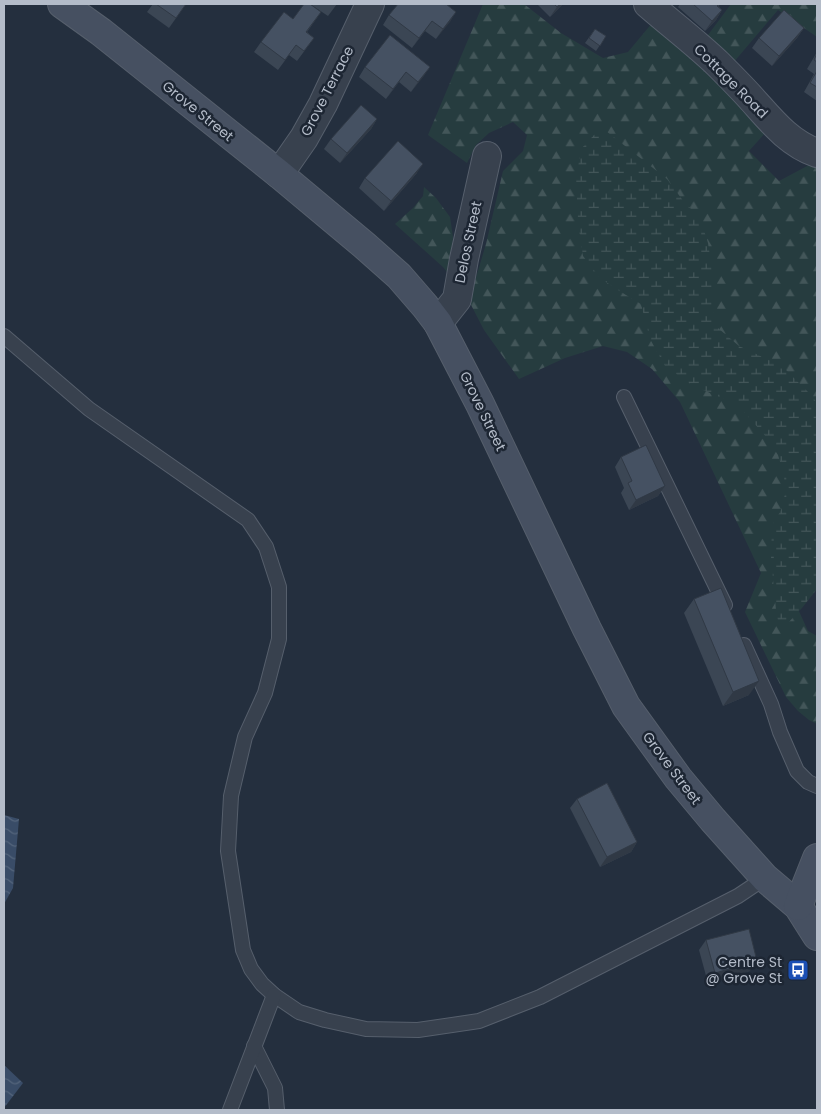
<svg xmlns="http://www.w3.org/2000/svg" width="821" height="1114" viewBox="0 0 821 1114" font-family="Poppins,sans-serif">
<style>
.forest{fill:url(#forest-firs)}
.wetland{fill:url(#wetland-marsh)}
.water{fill:url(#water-waves)}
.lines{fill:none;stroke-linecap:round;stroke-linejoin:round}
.lane-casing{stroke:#565f6c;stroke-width:16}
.street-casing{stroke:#565f6c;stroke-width:30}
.secondary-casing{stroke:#565f6c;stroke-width:30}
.lane{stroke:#38414e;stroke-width:14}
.street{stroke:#38414e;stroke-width:28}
.secondary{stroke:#465061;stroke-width:28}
.wall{fill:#3b4654}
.shaded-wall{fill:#303945}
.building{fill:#455162;stroke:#303945}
.labels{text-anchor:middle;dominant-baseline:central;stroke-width:5;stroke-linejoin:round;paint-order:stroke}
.street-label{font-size:14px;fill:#b4bcc9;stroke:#1d2633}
.poi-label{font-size:14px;fill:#b4bcc9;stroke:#1d2633;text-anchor:end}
</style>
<defs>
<pattern id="forest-firs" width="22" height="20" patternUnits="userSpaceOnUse" patternTransform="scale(1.25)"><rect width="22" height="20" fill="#263c3f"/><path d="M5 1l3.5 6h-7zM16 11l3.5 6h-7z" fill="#435659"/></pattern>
<pattern id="wetland-marsh" width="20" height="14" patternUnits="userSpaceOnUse" patternTransform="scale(1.25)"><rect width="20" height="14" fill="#263c3f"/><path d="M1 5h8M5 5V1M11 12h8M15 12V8" fill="none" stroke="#435659"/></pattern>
<pattern id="water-waves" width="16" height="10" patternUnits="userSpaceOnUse" patternTransform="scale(1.25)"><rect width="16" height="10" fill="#394c67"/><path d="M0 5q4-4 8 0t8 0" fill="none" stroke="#53647b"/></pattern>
</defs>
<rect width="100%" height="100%" fill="#242f3e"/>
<g class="forest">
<path d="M 483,4 L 524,4 L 561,33 L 603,58 L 628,52 L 653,22 L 735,101 L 765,133 L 749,151 L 779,181 L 809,165 L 817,165 L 817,561 L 793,598 L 808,631 L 817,636 L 817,724 L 809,720 L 798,711 L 786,697 L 745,612 L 761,573 L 680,402 L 652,369 L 627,352 L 603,346 L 565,358 L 519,379 L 484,330 L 469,301 L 486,244 L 503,171 L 523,151 L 527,135 L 513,122 L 489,133 L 476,145 L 467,163 L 428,135 Z"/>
<path d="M 731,4 L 817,4 L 817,37 L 778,10 L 733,63 L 705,39 Z"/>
<path d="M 424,187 L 436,198 L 450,217 L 453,237 L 452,258 L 447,272 L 443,267 L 395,224 L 413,208 L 423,196 Z"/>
</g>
<path class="wetland" d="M 606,131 L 667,179 L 684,202 L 700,218 L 708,243 L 713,277 L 713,312 L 718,328 L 739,346 L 782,366 L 811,395 L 817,403 L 817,589 L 802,608 L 787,624 L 778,620 L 776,610 L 771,559 L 772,526 L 781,510 L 785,494 L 784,475 L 778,455 L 767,438 L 737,404 L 693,386 L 665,366 L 650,339 L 641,304 L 621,292 L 600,278 L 583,256 L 578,218 L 576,180 L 581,149 L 594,135 Z"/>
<g class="water">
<path d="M 4,815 L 19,819 L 13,888 L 4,904 Z"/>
<path d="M 4,1065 L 23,1083 L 4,1108 Z"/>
</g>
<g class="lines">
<g class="lane-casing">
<g id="lane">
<path d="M 4,336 L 89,409 L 248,520 L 266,547 L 279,587 L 279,639 L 265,693 L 245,737 L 231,796 L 228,851 L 243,950 L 251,969 L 262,984 L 274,995 L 299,1012 L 325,1020 L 366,1029 L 418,1030 L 479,1021 L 540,997 L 738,896 L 765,878"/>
<path d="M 624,397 L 725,605"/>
<path d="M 744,645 L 771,704 L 780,732 L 797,771 L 808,782 L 817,786"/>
<path d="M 254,1046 L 275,1088 L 277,1110"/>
<path d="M 230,1110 L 274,995"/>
</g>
</g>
<g class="street-casing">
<g id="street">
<path d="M 648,4 C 671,24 696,43 718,64 C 729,75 740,86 750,97 C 770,119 788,143 817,153"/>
<path d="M 279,174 L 304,138 L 323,104 L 370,4"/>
<path d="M 438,323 L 457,299 L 464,259 L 487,156"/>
</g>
</g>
<g class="secondary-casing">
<g id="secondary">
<path d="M 62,4 L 101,32 L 279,174 L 364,245 L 399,276 L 425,306 L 438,323 L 480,404 L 587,629 L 626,706 L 678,778 L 713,820 L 765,878 L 798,906 L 817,936"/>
<path d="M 798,906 L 817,858"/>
</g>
</g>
<use href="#lane" class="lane"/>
<use href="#street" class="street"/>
<use href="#secondary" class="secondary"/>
</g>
<g class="wall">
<path d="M 153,4 L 186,4 L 169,28 L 147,12 Z"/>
<path d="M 310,4 L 337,4 L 328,16 Z"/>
<path d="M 537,4 L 563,4 L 550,17 Z"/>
<path d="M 680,4 L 721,4 L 718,6 L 722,10 L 716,20 L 705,31 L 678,7 Z"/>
<path d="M 321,12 L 307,32 L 314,38 L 297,61 L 289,55 L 278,70 L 254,52 L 261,42 L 293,19 Z"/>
<path d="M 456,12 L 436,39 L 425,31 L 412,48 L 383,25 L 389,15 Z"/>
<path d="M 804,28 L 797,38 L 772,66 L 752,48 L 759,38 Z"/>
<path d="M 595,29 L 606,36 L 596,51 L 585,43 Z"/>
<path d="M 817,52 L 817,101 L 804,92 L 814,74 L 807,69 Z"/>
<path d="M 365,67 L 430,67 L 411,92 L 399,82 L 386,99 L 359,77 Z"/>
<path d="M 377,119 L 371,129 L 340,163 L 324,149 L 331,139 Z"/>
<path d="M 417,173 L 384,211 L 359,188 L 365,178 Z"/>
<path d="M 621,457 L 665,486 L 658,496 L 629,510 L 621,493 L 624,488 L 615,467 Z"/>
<path d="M 694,599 L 749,695 L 723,706 L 684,613 Z"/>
<path d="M 577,799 L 637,842 L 631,852 L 600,867 L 570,808 Z"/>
<path d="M 706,940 L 750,971 L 708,983 L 699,950 Z"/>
</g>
<g class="shaded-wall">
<path d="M 560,4 L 563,4 L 550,17 L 557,7 Z"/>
<path d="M 722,10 L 716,20 L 705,31 L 712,21 Z"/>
<path d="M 456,12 L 450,22 L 436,39 L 443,29 Z"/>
<path d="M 432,21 L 425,31 L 412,48 L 419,38 Z"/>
<path d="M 804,28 L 797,38 L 772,66 L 779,56 Z"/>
<path d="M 430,67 L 424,76 L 411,92 L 418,82 Z"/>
<path d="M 406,72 L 399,82 L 386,99 L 393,89 Z"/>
<path d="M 377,119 L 371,129 L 340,163 L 347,153 Z"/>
<path d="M 423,164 L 417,173 L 384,211 L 391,201 Z"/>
<path d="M 665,486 L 658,496 L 629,510 L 636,500 Z"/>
<path d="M 759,681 L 749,695 L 723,706 L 733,692 Z"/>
<path d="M 637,842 L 631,852 L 600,867 L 607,857 Z"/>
<path d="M 757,961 L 750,971 L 708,983 L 715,973 Z"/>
</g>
<g class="building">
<path d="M 156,4 L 186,4 L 176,18 Z"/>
<path d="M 304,4 L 310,4 L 321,12 L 306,32 L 314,38 L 304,51 L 296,45 L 285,60 L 261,42 L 284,12 L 293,19 Z"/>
<path d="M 398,4 L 446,4 L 456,12 L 443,29 L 432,21 L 419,38 L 389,15 Z"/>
<path d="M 554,4 L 560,4 L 557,7 Z"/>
<path d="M 693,4 L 719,4 L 717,6 L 722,10 L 712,21 Z"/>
<path d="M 784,10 L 804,28 L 779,56 L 759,38 Z"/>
<path d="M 595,29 L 606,36 L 600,46 L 589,38 Z"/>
<path d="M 390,35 L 430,67 L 418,82 L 406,72 L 393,89 L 365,67 Z"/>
<path d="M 817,53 L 817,62 L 814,60 Z"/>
<path d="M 817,71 L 817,87 L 810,83 Z"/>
<path d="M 361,105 L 377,119 L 347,153 L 331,139 Z"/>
<path d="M 398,141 L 423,164 L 391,201 L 365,178 Z"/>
<path d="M 646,445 L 665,486 L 636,500 L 628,483 L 632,481 L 621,457 Z"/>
<path d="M 721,588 L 759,681 L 733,692 L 694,599 Z"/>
<path d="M 607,783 L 637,842 L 607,857 L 577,799 Z"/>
<path d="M 749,929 L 757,961 L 715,973 L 706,940 Z"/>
</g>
<defs>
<g id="bus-square" transform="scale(1.125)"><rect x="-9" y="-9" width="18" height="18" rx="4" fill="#1a4fb4" stroke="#1d2633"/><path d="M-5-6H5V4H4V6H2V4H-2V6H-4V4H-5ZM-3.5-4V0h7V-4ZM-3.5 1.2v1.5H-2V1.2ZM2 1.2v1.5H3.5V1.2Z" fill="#fff"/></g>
</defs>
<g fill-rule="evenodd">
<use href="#bus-square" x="798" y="970"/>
</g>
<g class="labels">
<g class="street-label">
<text transform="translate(731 81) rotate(45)">Cottage Road</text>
<text transform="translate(327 91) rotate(-63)">Grove Terrace</text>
<text transform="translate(198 111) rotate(39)">Grove Street</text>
<text transform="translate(468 242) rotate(-78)">Delos Street</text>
<text transform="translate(483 411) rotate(64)">Grove Street</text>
<text transform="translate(672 768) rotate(53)">Grove Street</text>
</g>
<g class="poi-label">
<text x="782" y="962">Centre St<tspan x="782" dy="16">@ Grove St</tspan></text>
</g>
</g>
<rect width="821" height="1114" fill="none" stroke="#b4bcc9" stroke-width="10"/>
</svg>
